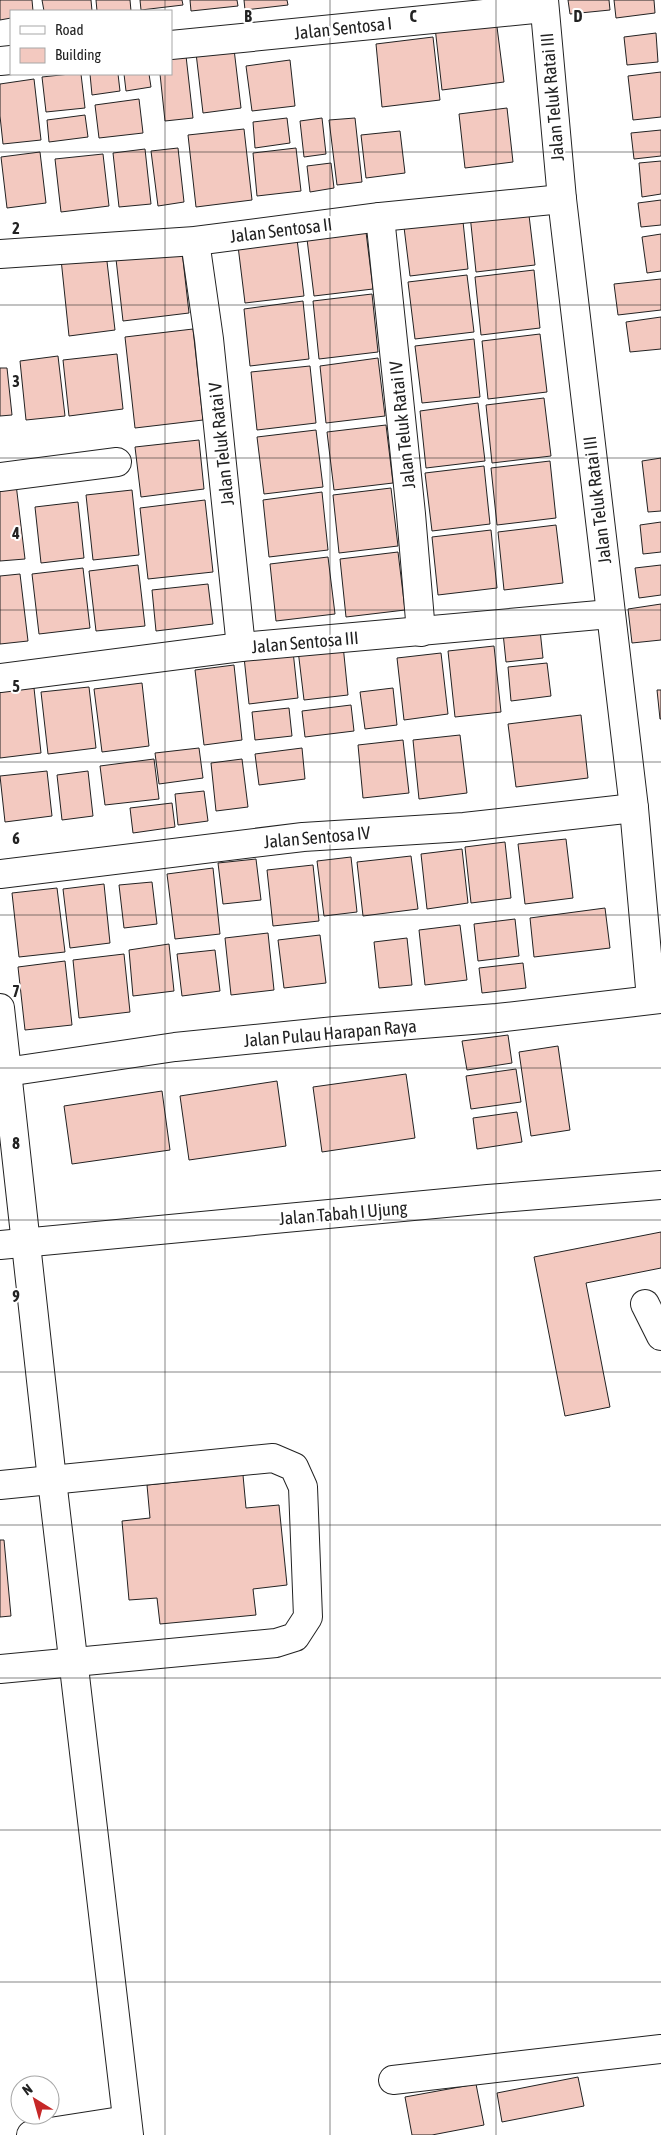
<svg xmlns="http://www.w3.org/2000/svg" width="661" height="2135" viewBox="0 0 661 2135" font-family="'Asap Condensed',sans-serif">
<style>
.building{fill:#f3c9c0;stroke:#222}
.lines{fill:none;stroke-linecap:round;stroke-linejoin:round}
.minor-casing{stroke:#222;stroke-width:30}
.minor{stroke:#fff;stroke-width:28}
.grid{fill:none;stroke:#222;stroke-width:1;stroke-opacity:0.55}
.labels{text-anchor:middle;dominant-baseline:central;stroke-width:4;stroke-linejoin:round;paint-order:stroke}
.street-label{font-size:18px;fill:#222;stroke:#fff}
.grid-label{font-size:16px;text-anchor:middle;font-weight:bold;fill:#222;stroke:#fff;stroke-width:4;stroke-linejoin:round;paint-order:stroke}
</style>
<rect width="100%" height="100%" fill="#fff"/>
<g class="building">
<path d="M 0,0 L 32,0 L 33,11 L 11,11 L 11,18 L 0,20 Z"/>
<path d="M 42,0 L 91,0 L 92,11 L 44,11 Z"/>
<path d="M 96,0 L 130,0 L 131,11 L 97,11 Z"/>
<path d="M 140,0 L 182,0 L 183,5 L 141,10 Z"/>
<path d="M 190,0 L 237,0 L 238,6 L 191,11 Z"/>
<path d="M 244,0 L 287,0 L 288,5 L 245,10 Z"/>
<path d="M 568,0 L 609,0 L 610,10 L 570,14 Z"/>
<path d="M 614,0 L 654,0 L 655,13 L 616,18 Z"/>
<path d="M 496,19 L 504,82 L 442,90 L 435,27 Z"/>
<path d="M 656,33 L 658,62 L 627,65 L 624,37 Z"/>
<path d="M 433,37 L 440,100 L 382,107 L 376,44 Z"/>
<path d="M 185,47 L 193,118 L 165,121 L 160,74 L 171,74 L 171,49 Z"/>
<path d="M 234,49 L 241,108 L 203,113 L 196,53 Z"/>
<path d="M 290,60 L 295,106 L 252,111 L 246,66 Z"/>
<path d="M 661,72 L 661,117 L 633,120 L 628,76 Z"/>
<path d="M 70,74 L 81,74 L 85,108 L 46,112 L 42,77 Z"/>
<path d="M 90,74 L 118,74 L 120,91 L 92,95 Z"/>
<path d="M 124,74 L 149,74 L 151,87 L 126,91 Z"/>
<path d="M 34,79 L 41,140 L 3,144 L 0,116 L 0,84 Z"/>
<path d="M 139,99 L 143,133 L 99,138 L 95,105 Z"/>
<path d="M 507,108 L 513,162 L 465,168 L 459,114 Z"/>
<path d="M 85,115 L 88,137 L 49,142 L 47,120 Z"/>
<path d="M 287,118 L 290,143 L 255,148 L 253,122 Z"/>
<path d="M 322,118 L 326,154 L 304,157 L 300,121 Z"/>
<path d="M 355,118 L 362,182 L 337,185 L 329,120 Z"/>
<path d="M 244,129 L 252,200 L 196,207 L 188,135 Z"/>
<path d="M 661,130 L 661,156 L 634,159 L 631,133 Z"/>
<path d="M 400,131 L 405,173 L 366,178 L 361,135 Z"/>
<path d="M 178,148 L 184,202 L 158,206 L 151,151 Z"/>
<path d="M 296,148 L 301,191 L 257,196 L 253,153 Z"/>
<path d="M 145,149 L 151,204 L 119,207 L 113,153 Z"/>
<path d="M 40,152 L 46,203 L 7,208 L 1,157 Z"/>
<path d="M 103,154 L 109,206 L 61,212 L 55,159 Z"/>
<path d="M 661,161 L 661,194 L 642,197 L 639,163 Z"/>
<path d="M 331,163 L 334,188 L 310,192 L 307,166 Z"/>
<path d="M 661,200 L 661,225 L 641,227 L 638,203 Z"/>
<path d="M 528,207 L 535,265 L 476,272 L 470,215 Z"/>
<path d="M 462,212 L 468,269 L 410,276 L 403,219 Z"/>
<path d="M 366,232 L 373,289 L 314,296 L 307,239 Z"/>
<path d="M 661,234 L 661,271 L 647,273 L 642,237 Z"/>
<path d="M 297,239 L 304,296 L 245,303 L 238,246 Z"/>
<path d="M 181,242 L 189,313 L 123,321 L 115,250 Z"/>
<path d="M 106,253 L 115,330 L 69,336 L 61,259 Z"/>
<path d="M 534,270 L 540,328 L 481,335 L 475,277 Z"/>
<path d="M 467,275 L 474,332 L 415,339 L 408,282 Z"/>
<path d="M 661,279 L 661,310 L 618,315 L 614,284 Z"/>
<path d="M 372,294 L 378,352 L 319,359 L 313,301 Z"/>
<path d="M 303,301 L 309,359 L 250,366 L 244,309 Z"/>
<path d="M 661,317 L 661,349 L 630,352 L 626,322 Z"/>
<path d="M 193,329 L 203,420 L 135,428 L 125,337 Z"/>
<path d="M 540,334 L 547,392 L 488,399 L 482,341 Z"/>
<path d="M 474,339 L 480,397 L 422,403 L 415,346 Z"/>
<path d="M 117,354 L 123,409 L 69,416 L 63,360 Z"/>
<path d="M 58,356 L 65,416 L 26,420 L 20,361 Z"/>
<path d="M 378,358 L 385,416 L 326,423 L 320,366 Z"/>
<path d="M 310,366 L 316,423 L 257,430 L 251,372 Z"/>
<path d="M 0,368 L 7,368 L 12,415 L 0,416 Z"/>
<path d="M 544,398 L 551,456 L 492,463 L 486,405 Z"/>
<path d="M 478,403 L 485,461 L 426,468 L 420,411 Z"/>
<path d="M 386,425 L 393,483 L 334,490 L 327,432 Z"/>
<path d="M 316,430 L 323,487 L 264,494 L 257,437 Z"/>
<path d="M 199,440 L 204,489 L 141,497 L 135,447 Z"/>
<path d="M 661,458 L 661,511 L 648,512 L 642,461 Z"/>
<path d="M 550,461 L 556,518 L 497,525 L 491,468 Z"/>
<path d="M 484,466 L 490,524 L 432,531 L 425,473 Z"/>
<path d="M 16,484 L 25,559 L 0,561 L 0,486 Z"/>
<path d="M 391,488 L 398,546 L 339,553 L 333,495 Z"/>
<path d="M 132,490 L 139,555 L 93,560 L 86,495 Z"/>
<path d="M 322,492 L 328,550 L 269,557 L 263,500 Z"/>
<path d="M 205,500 L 213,572 L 148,579 L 140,508 Z"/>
<path d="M 78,502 L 84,558 L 41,563 L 35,507 Z"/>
<path d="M 661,522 L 661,552 L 643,554 L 640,525 Z"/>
<path d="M 556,525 L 563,583 L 504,590 L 498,532 Z"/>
<path d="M 491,530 L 497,588 L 438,595 L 432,537 Z"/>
<path d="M 398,552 L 405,610 L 346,617 L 340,559 Z"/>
<path d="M 328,557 L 335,614 L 276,621 L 270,564 Z"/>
<path d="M 138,565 L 145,626 L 96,631 L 89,571 Z"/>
<path d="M 661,565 L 661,595 L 639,598 L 635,568 Z"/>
<path d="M 83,568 L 90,628 L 39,634 L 32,574 Z"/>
<path d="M 20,574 L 28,641 L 0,644 L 0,576 Z"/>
<path d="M 208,584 L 213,624 L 156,631 L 152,590 Z"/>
<path d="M 661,604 L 661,640 L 632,643 L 628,609 Z"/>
<path d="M 540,630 L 543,658 L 506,662 L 503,633 Z"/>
<path d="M 343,645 L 348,695 L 304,700 L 298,650 Z"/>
<path d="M 494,646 L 501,712 L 455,717 L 448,651 Z"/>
<path d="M 293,651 L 298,698 L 249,704 L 244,657 Z"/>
<path d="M 441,653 L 448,714 L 404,720 L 397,658 Z"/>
<path d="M 547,663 L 551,696 L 511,701 L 508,667 Z"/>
<path d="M 234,665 L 242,740 L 204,745 L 195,670 Z"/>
<path d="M 142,683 L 149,746 L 102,752 L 94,689 Z"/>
<path d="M 89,687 L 96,748 L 48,754 L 41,692 Z"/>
<path d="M 34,688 L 41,753 L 0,758 L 0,691 Z"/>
<path d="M 393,688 L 397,725 L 365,729 L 360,692 Z"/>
<path d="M 657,690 L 661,690 L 661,719 L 660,719 Z"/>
<path d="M 351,705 L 354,731 L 305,737 L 302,711 Z"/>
<path d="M 289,708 L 292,736 L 255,740 L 252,712 Z"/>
<path d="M 581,715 L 588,778 L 516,787 L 508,724 Z"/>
<path d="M 460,735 L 467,793 L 419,799 L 413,740 Z"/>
<path d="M 403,740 L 409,793 L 363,798 L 358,745 Z"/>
<path d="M 199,748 L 203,778 L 159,784 L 155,753 Z"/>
<path d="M 302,748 L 305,779 L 259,785 L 255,754 Z"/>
<path d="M 154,759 L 159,799 L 105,805 L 100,766 Z"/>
<path d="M 242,759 L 248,807 L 216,811 L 211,763 Z"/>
<path d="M 47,771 L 52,816 L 5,822 L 0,776 Z"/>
<path d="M 88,771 L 93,816 L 62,820 L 57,775 Z"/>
<path d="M 204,791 L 208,821 L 178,825 L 175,794 Z"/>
<path d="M 172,803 L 175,827 L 133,833 L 130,808 Z"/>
<path d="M 566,839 L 573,898 L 525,904 L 518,844 Z"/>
<path d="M 505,842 L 511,898 L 471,903 L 465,847 Z"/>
<path d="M 462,849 L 468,903 L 427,909 L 421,854 Z"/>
<path d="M 411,856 L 418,909 L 363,916 L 357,862 Z"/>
<path d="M 351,857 L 357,912 L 324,916 L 317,861 Z"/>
<path d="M 256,859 L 261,900 L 223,904 L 218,863 Z"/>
<path d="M 313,865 L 319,921 L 273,926 L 267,870 Z"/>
<path d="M 213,868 L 220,934 L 175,939 L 167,874 Z"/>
<path d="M 152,882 L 157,924 L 124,928 L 119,885 Z"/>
<path d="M 104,884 L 110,943 L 70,948 L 63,889 Z"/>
<path d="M 57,888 L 65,952 L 19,957 L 12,893 Z"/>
<path d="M 605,908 L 610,948 L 534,957 L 530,918 Z"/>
<path d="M 515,919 L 519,956 L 478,961 L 474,924 Z"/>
<path d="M 460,925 L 467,980 L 425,985 L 419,930 Z"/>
<path d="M 268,933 L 274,990 L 231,995 L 225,938 Z"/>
<path d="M 320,935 L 326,983 L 284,988 L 278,940 Z"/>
<path d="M 407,938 L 412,985 L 379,988 L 374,942 Z"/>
<path d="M 169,944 L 174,991 L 133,996 L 129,950 Z"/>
<path d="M 215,950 L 220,991 L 182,996 L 177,954 Z"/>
<path d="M 124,954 L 130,1012 L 79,1018 L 73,960 Z"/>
<path d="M 65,961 L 72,1025 L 25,1030 L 18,967 Z"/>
<path d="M 523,963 L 526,988 L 482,993 L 479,968 Z"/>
<path d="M 508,1035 L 512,1063 L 467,1070 L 462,1041 Z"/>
<path d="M 558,1046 L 570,1130 L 531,1136 L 519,1052 Z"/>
<path d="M 516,1069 L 521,1102 L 471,1109 L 466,1076 Z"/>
<path d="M 406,1074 L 415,1138 L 322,1152 L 313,1087 Z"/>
<path d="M 277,1081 L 286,1146 L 189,1160 L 180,1096 Z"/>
<path d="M 162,1091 L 170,1150 L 72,1164 L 64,1106 Z"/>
<path d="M 517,1112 L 522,1142 L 477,1149 L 473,1118 Z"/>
<path d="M 661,1232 L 661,1268 L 586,1283 L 610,1407 L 565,1416 L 534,1257 Z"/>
<path d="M 243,1475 L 246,1508 L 279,1505 L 287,1585 L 253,1589 L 256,1615 L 160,1624 L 157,1598 L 129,1600 L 122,1521 L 150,1518 L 147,1485 Z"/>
<path d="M 0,1540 L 4,1540 L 11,1616 L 0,1617 Z"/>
<path d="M 578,2077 L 584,2106 L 502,2122 L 497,2093 Z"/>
<path d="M 476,2084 L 484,2125 L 432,2135 L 412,2135 L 405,2097 Z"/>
</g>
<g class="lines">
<g class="minor-casing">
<g id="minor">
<path d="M 544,0 L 562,199 L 634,808 L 651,999"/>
<path d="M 171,45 L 544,8"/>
<path d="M 0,61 L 11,60"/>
<path d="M 380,217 L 411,514 L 421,632"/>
<path d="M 195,241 L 209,339 L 241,647"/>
<path d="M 0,254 L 195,241 L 380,217 L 562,199"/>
<path d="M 0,477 L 117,462"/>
<path d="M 0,678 L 241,647 L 610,614"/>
<path d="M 0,874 L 303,837 L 464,827 L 634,808"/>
<path d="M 0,1008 L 52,1480 L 129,2135"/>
<path d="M 0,1073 L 175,1047 L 335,1031 L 497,1018 L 661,999"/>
<path d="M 0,1245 L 488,1199 L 661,1185"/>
<path d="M 645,1304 L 661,1336"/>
<path d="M 0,1485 L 273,1458 L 294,1467 L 303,1487 L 308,1617 L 295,1637 L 276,1643 L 0,1669"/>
<path d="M 393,2080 L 661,2049"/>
<path d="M 31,2135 L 127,2120"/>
</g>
</g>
<use href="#minor" class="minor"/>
</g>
<path class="grid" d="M 165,0 L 165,11M 330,0 L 330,2135M 496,0 L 496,2135M 165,74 L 165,2135M 0,152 L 661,152M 0,305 L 661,305M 0,458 L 661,458M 0,610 L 661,610M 0,762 L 661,762M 0,915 L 661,915M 0,1068 L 661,1068M 0,1220 L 661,1220M 0,1372 L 661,1372M 0,1525 L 661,1525M 0,1678 L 661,1678M 0,1830 L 661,1830M 0,1982 L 661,1982"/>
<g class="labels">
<g class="street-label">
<text transform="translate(343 28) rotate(-6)">Jalan Sentosa I</text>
<text transform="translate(552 97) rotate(-95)">Jalan Teluk Ratai III</text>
<text transform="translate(281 230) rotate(-7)">Jalan Sentosa II</text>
<text transform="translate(402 425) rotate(-96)">Jalan Teluk Ratai IV</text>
<text transform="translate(221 444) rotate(-96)">Jalan Teluk Ratai V</text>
<text transform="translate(597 500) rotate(-97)">Jalan Teluk Ratai III</text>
<text transform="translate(305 642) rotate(-5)">Jalan Sentosa III</text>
<text transform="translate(317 837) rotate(-5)">Jalan Sentosa IV</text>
<text transform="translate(330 1033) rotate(-5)">Jalan Pulau Harapan Raya</text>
<text transform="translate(343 1213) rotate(-5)">Jalan Tabah I Ujung</text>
</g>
</g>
<g class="grid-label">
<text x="248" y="22">B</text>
<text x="413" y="22">C</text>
<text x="578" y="22">D</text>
<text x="16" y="234">2</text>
<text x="16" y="387">3</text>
<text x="16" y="539">4</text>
<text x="16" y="692">5</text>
<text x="16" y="844">6</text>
<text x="16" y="997">7</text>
<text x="16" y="1149">8</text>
<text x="16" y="1302">9</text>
</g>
<rect x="10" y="10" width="162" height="65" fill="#ffffff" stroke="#a7a7a7"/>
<rect x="20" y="26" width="25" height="8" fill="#ffffff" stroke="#a7a7a7"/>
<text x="55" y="35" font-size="15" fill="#222222">Road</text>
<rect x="20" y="48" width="25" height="15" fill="#f3c9c0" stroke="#a7a7a7"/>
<text x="55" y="60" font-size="15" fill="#222222">Building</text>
<g transform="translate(35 2100) rotate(323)"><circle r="24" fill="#ffffff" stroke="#a7a7a7"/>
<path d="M0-4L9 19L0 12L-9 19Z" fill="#c62828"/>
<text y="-8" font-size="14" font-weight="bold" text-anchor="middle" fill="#222222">N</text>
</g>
</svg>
